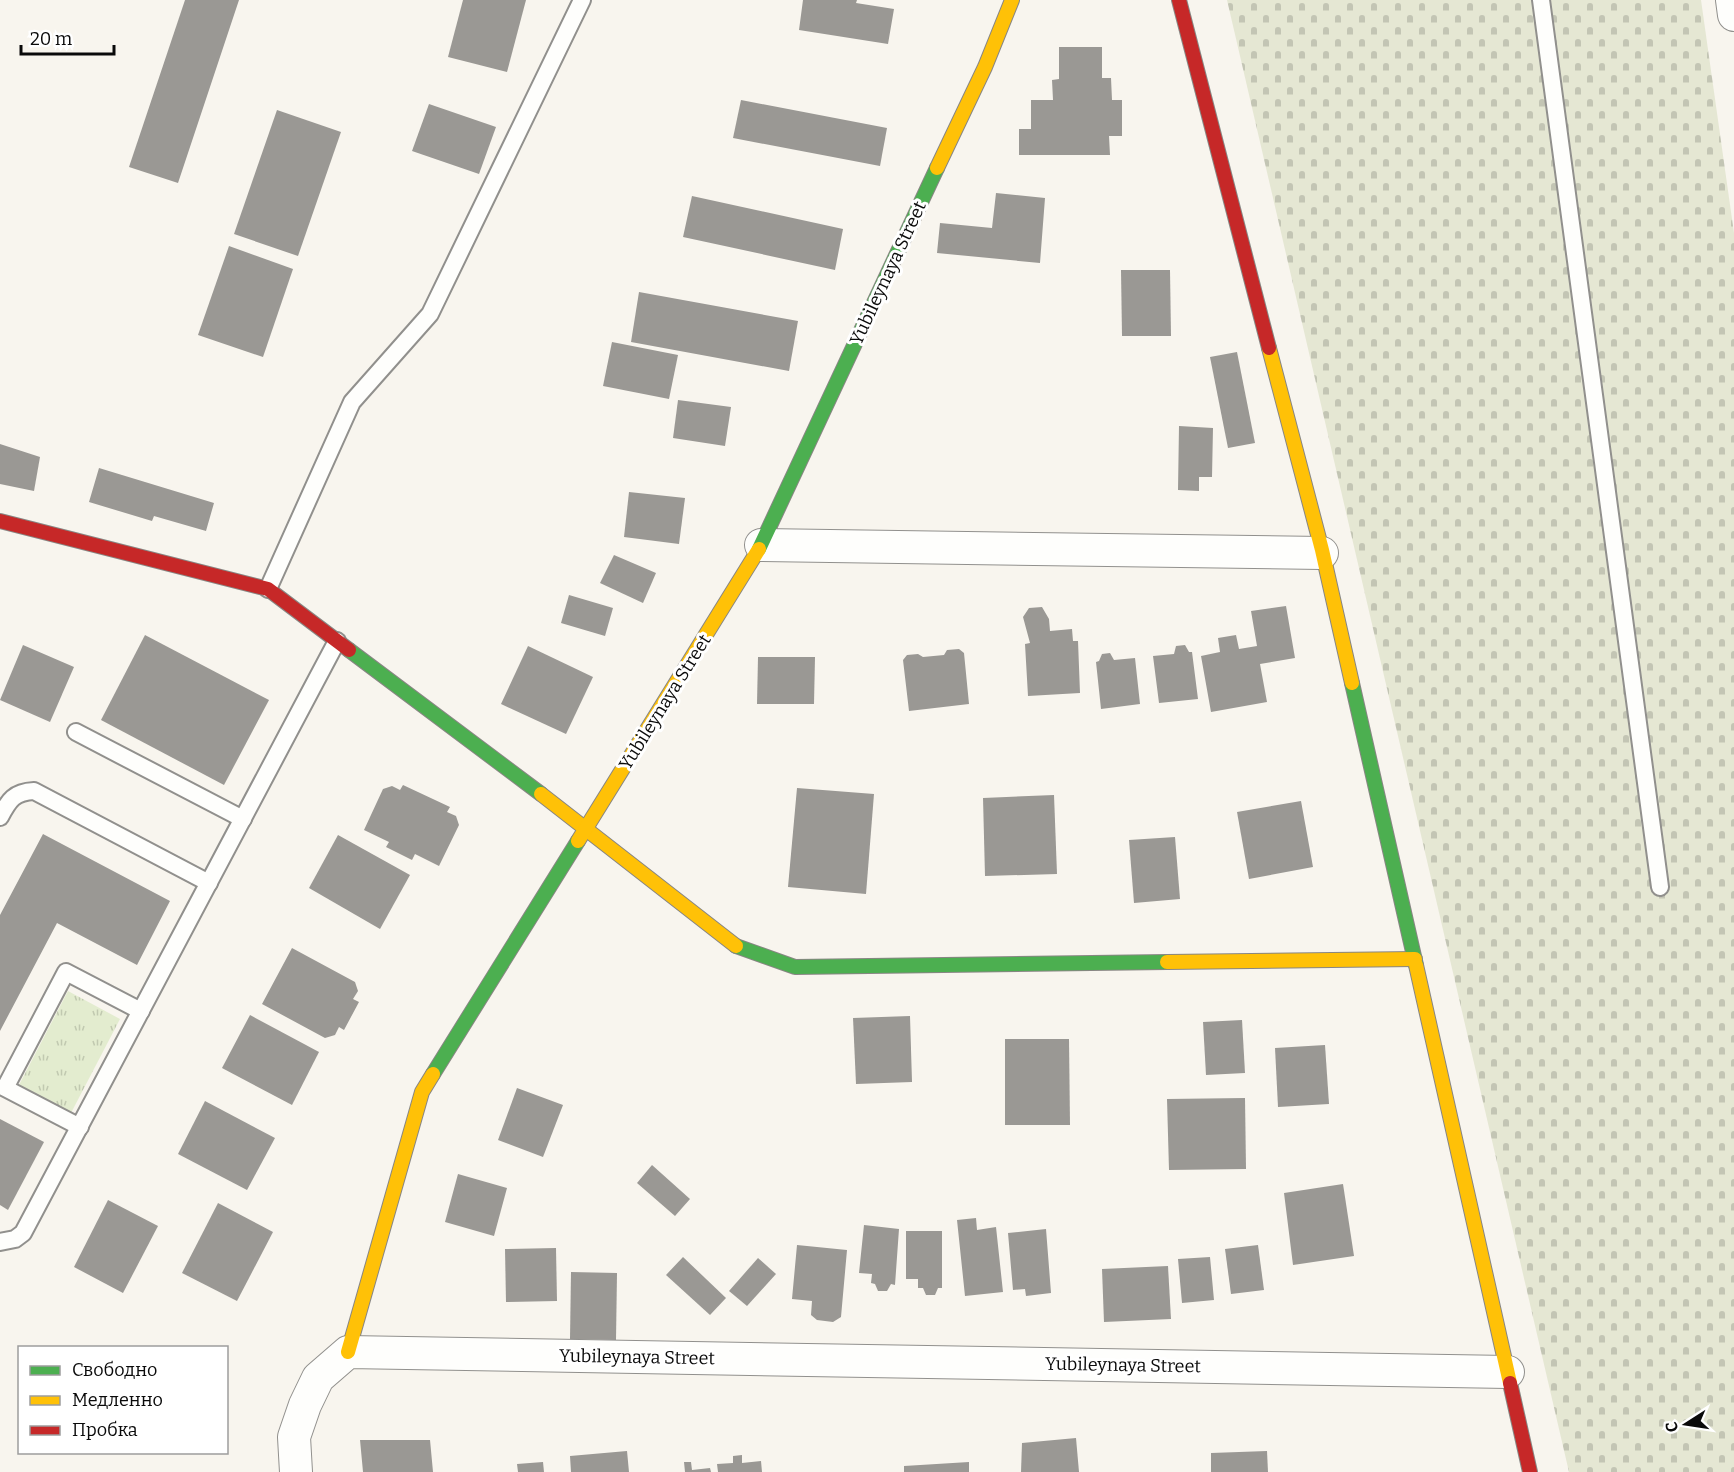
<svg xmlns="http://www.w3.org/2000/svg" width="1734" height="1472" viewBox="0 0 1734 1472" font-family="Bitter,serif">
<style>
.grass{fill:url(#grass-tufts)}
.cemetery{fill:url(#cemetery-stones)}
.building{fill:#9a9894}
.lines{fill:none;stroke-linecap:round;stroke-linejoin:round}
.lane-casing{stroke:#91908d;stroke-width:20}
.street-casing{stroke:#91908d;stroke-width:34}
.fast-casing{stroke:#888683;stroke-width:16}
.slow-casing{stroke:#888683;stroke-width:16}
.jam-casing{stroke:#888683;stroke-width:16}
.lane{stroke:#fefefc;stroke-width:16}
.street{stroke:#fefefc;stroke-width:32}
.fast{stroke:#4caf50;stroke-width:14}
.slow{stroke:#ffc107;stroke-width:14}
.jam{stroke:#c62828;stroke-width:14}
.labels{text-anchor:middle;dominant-baseline:central;stroke-width:6;stroke-linejoin:round;paint-order:stroke}
.street-label{font-size:18px;fill:#0a0a0a;stroke:#fff}
</style>
<defs>
<pattern id="grass-tufts" width="24" height="20" patternUnits="userSpaceOnUse" patternTransform="scale(1.5)"><rect width="24" height="20" fill="#e3eccf"/><path d="M3 7l-1-3M5 7V3M7 7l1-3M15 17l-1-3M17 17v-4M19 17l1-3" fill="none" stroke="#c1c9b0"/></pattern>
<pattern id="cemetery-stones" width="16" height="16" patternUnits="userSpaceOnUse" patternTransform="scale(1.5)"><rect width="16" height="16" fill="#e5e7d3"/><path d="M2 7V4a2 2 0 0 1 4 0v3zM10 15v-3a2 2 0 0 1 4 0v3z" fill="#c3c5b4"/></pattern>
</defs>
<rect width="100%" height="100%" fill="#f8f5ee"/>
<path class="grass" d="M 68,991 L 120,1019 L 71,1113 L 19,1085 Z"/>
<path class="cemetery" d="M 1227,0 L 1701,0 L 1734,233 L 1734,1472 L 1569,1472 Z"/>
<g class="building">
<path d="M 185,0 L 239,0 L 178,183 L 129,167 Z"/>
<path d="M 463,0 L 526,0 L 507,72 L 448,57 Z"/>
<path d="M 803,0 L 857,0 L 856,3 L 894,9 L 888,44 L 799,30 Z"/>
<path d="M 1059,47 L 1102,47 L 1102,78 L 1111,78 L 1112,100 L 1122,100 L 1122,136 L 1109,136 L 1110,155 L 1019,155 L 1019,129 L 1031,129 L 1031,100 L 1053,100 L 1052,80 L 1059,79 Z"/>
<path d="M 741,100 L 887,128 L 880,166 L 733,138 Z"/>
<path d="M 429,104 L 496,127 L 479,174 L 412,151 Z"/>
<path d="M 277,110 L 341,132 L 298,256 L 234,234 Z"/>
<path d="M 996,193 L 1045,198 L 1040,263 L 937,253 L 940,223 L 992,228 Z"/>
<path d="M 692,196 L 843,229 L 835,270 L 683,237 Z"/>
<path d="M 229,246 L 293,269 L 263,357 L 198,335 Z"/>
<path d="M 1121,270 L 1170,270 L 1171,336 L 1122,336 Z"/>
<path d="M 639,292 L 798,321 L 789,371 L 631,342 Z"/>
<path d="M 612,342 L 678,355 L 669,399 L 603,386 Z"/>
<path d="M 1237,352 L 1255,443 L 1228,448 L 1210,357 Z"/>
<path d="M 678,400 L 731,407 L 725,446 L 673,438 Z"/>
<path d="M 1179,426 L 1213,428 L 1212,477 L 1199,477 L 1199,491 L 1178,490 Z"/>
<path d="M 0,444 L 40,457 L 34,491 L 0,484 Z"/>
<path d="M 99,468 L 214,503 L 206,531 L 154,516 L 152,521 L 89,502 Z"/>
<path d="M 629,492 L 685,498 L 679,544 L 624,537 Z"/>
<path d="M 614,555 L 656,573 L 643,603 L 600,583 Z"/>
<path d="M 569,595 L 613,608 L 605,636 L 561,623 Z"/>
<path d="M 1286,606 L 1295,658 L 1260,664 L 1267,702 L 1211,712 L 1201,656 L 1220,652 L 1218,638 L 1236,635 L 1239,649 L 1257,646 L 1251,611 Z"/>
<path d="M 1042,607 L 1049,619 L 1050,631 L 1072,629 L 1073,641 L 1078,641 L 1080,693 L 1028,696 L 1025,644 L 1030,643 L 1023,617 L 1029,608 Z"/>
<path d="M 145,635 L 269,700 L 224,785 L 101,720 Z"/>
<path d="M 23,645 L 74,667 L 50,722 L 0,700 Z"/>
<path d="M 1185,645 L 1189,652 L 1192,652 L 1198,699 L 1159,703 L 1153,656 L 1174,654 L 1176,646 Z"/>
<path d="M 528,646 L 593,677 L 566,734 L 501,704 Z"/>
<path d="M 959,649 L 964,653 L 969,704 L 909,711 L 903,660 L 907,655 L 918,654 L 923,657 L 944,655 L 947,650 Z"/>
<path d="M 1110,653 L 1114,660 L 1135,658 L 1140,704 L 1101,709 L 1096,662 L 1099,661 L 1102,654 Z"/>
<path d="M 758,657 L 815,657 L 814,704 L 757,704 Z"/>
<path d="M 403,785 L 450,807 L 447,812 L 456,816 L 459,825 L 439,866 L 415,854 L 412,860 L 386,847 L 389,842 L 364,830 L 383,789 L 392,786 L 400,790 Z"/>
<path d="M 797,788 L 874,794 L 866,894 L 788,887 Z"/>
<path d="M 1054,795 L 1057,874 L 985,876 L 983,798 Z"/>
<path d="M 1301,801 L 1313,867 L 1249,879 L 1237,812 Z"/>
<path d="M 43,834 L 170,901 L 137,965 L 57,923 L 0,1031 L 0,915 Z"/>
<path d="M 338,835 L 410,875 L 380,929 L 309,888 Z"/>
<path d="M 1175,837 L 1180,899 L 1134,903 L 1129,840 Z"/>
<path d="M 292,948 L 355,982 L 358,991 L 353,999 L 359,1002 L 344,1030 L 339,1027 L 335,1035 L 325,1038 L 262,1004 Z"/>
<path d="M 250,1015 L 319,1052 L 292,1105 L 222,1068 Z"/>
<path d="M 910,1016 L 912,1082 L 856,1084 L 853,1018 Z"/>
<path d="M 1242,1020 L 1245,1073 L 1206,1075 L 1203,1022 Z"/>
<path d="M 1005,1039 L 1069,1039 L 1070,1125 L 1005,1125 Z"/>
<path d="M 1325,1045 L 1329,1104 L 1278,1107 L 1275,1048 Z"/>
<path d="M 517,1088 L 563,1105 L 543,1157 L 498,1140 Z"/>
<path d="M 1245,1098 L 1246,1169 L 1169,1170 L 1167,1099 Z"/>
<path d="M 205,1101 L 275,1138 L 247,1190 L 178,1154 Z"/>
<path d="M 0,1119 L 44,1142 L 8,1210 L 0,1205 Z"/>
<path d="M 652,1165 L 690,1199 L 675,1216 L 637,1183 Z"/>
<path d="M 458,1174 L 507,1188 L 494,1236 L 445,1222 Z"/>
<path d="M 1343,1184 L 1354,1256 L 1293,1265 L 1284,1193 Z"/>
<path d="M 108,1200 L 158,1226 L 123,1293 L 74,1267 Z"/>
<path d="M 218,1203 L 273,1232 L 237,1301 L 182,1273 Z"/>
<path d="M 976,1218 L 977,1230 L 996,1227 L 1003,1292 L 965,1296 L 957,1220 Z"/>
<path d="M 864,1225 L 899,1229 L 895,1285 L 891,1284 L 887,1291 L 878,1291 L 875,1284 L 871,1283 L 872,1274 L 859,1273 Z"/>
<path d="M 1046,1229 L 1051,1293 L 1026,1296 L 1025,1289 L 1013,1290 L 1008,1233 Z"/>
<path d="M 906,1231 L 942,1231 L 942,1288 L 938,1288 L 935,1295 L 926,1295 L 923,1288 L 918,1288 L 918,1279 L 906,1279 Z"/>
<path d="M 797,1245 L 847,1250 L 841,1317 L 833,1322 L 817,1320 L 811,1315 L 812,1301 L 792,1299 Z"/>
<path d="M 1258,1245 L 1264,1290 L 1231,1294 L 1225,1249 Z"/>
<path d="M 556,1248 L 557,1301 L 506,1302 L 505,1249 Z"/>
<path d="M 683,1257 L 726,1298 L 710,1315 L 666,1275 Z"/>
<path d="M 1210,1257 L 1214,1300 L 1182,1303 L 1178,1259 Z"/>
<path d="M 758,1258 L 776,1274 L 747,1306 L 729,1291 Z"/>
<path d="M 1168,1266 L 1171,1319 L 1104,1322 L 1102,1269 Z"/>
<path d="M 571,1272 L 617,1273 L 616,1340 L 570,1339 Z"/>
<path d="M 1076,1438 L 1079,1472 L 1021,1472 L 1022,1443 Z"/>
<path d="M 360,1440 L 430,1440 L 433,1472 L 363,1472 Z"/>
<path d="M 627,1451 L 629,1472 L 571,1472 L 570,1456 Z"/>
<path d="M 1267,1451 L 1268,1472 L 1211,1472 L 1211,1453 Z"/>
<path d="M 742,1455 L 742,1463 L 761,1461 L 762,1472 L 718,1472 L 717,1464 L 733,1463 L 733,1456 Z"/>
<path d="M 543,1462 L 544,1472 L 518,1472 L 517,1464 Z"/>
<path d="M 684,1462 L 691,1462 L 692,1470 L 710,1468 L 711,1472 L 685,1472 Z"/>
<path d="M 969,1462 L 969,1472 L 904,1472 L 904,1466 Z"/>
</g>
<g class="lines">
<g class="lane-casing">
<g id="lane">
<path d="M 1541,0 L 1660,887"/>
<path d="M 268,589 L 352,402 L 430,314 L 582,0"/>
<path d="M 76,732 L 243,819"/>
<path d="M 0,817 C 9,800 14,792 34,791 L 209,883"/>
<path d="M 80,1127 L 5,1088 L 66,972 L 141,1011"/>
<path d="M 0,1242 L 15,1239 L 23,1233 L 337,641"/>
</g>
</g>
<g class="street-casing">
<g id="street">
<path d="M 1732,0 L 1734,15"/>
<path d="M 761,545 L 1322,553"/>
<path d="M 296,1472 L 294,1437 L 305,1405 L 318,1378 L 348,1352 L 1508,1372"/>
</g>
</g>
<g class="fast-casing">
<g id="fast">
<path d="M 759,549 L 937,168"/>
<path d="M 349,650 L 541,794"/>
<path d="M 1352,683 L 1416,965"/>
<path d="M 736,946 L 795,967 L 1167,962"/>
<path d="M 433,1074 L 578,841"/>
</g>
</g>
<g class="slow-casing">
<g id="slow">
<path d="M 937,168 L 985,67 L 1012,0"/>
<path d="M 1269,348 L 1322,550 L 1352,683"/>
<path d="M 541,794 L 736,946"/>
<path d="M 578,841 L 759,549"/>
<path d="M 1167,962 L 1415,959"/>
<path d="M 1416,965 L 1510,1383"/>
<path d="M 348,1352 L 422,1092 L 433,1074"/>
</g>
</g>
<g class="jam-casing">
<g id="jam">
<path d="M 1179,0 L 1269,348"/>
<path d="M 0,521 L 268,589 L 349,650"/>
<path d="M 1510,1383 L 1530,1472"/>
</g>
</g>
<use href="#lane" class="lane"/>
<use href="#street" class="street"/>
<use href="#fast" class="fast"/>
<use href="#slow" class="slow"/>
<use href="#jam" class="jam"/>
</g>
<g class="labels">
<g class="street-label">
<text transform="translate(888 273) rotate(-65)">Yubileynaya Street</text>
<text transform="translate(665 702) rotate(-58)">Yubileynaya Street</text>
<text transform="translate(637 1357) rotate(1)">Yubileynaya Street</text>
<text transform="translate(1123 1365) rotate(1)">Yubileynaya Street</text>
</g>
</g>
<rect x="18" y="1346" width="210" height="108" fill="#ffffff" stroke="#9d9d9d" stroke-width="1.5"/>
<rect x="30" y="1366" width="30" height="9" fill="#4caf50" stroke="#9d9d9d" stroke-width="1.5"/>
<text x="72" y="1376" font-size="18" fill="#0a0a0a">Свободно</text>
<rect x="30" y="1396" width="30" height="9" fill="#ffc107" stroke="#9d9d9d" stroke-width="1.5"/>
<text x="72" y="1406" font-size="18" fill="#0a0a0a">Медленно</text>
<rect x="30" y="1426" width="30" height="9" fill="#c62828" stroke="#9d9d9d" stroke-width="1.5"/>
<text x="72" y="1436" font-size="18" fill="#0a0a0a">Пробка</text>
<g transform="translate(1686 1424) rotate(258)" stroke="#ffffff" stroke-width="4.5" paint-order="stroke">
<path d="M0-4.5L10 22L0 15L-10 22Z" fill="#0a0a0a"/>
<text y="-9" font-size="16" font-weight="bold" text-anchor="middle" fill="#0a0a0a">С</text>
</g>
<path d="M21 45v9h93v-9" fill="none" stroke="#0a0a0a" stroke-width="3"/>
<text x="30" y="45" font-size="18" fill="#0a0a0a" stroke="#ffffff" stroke-width="4.5" paint-order="stroke">20 m</text>
</svg>
